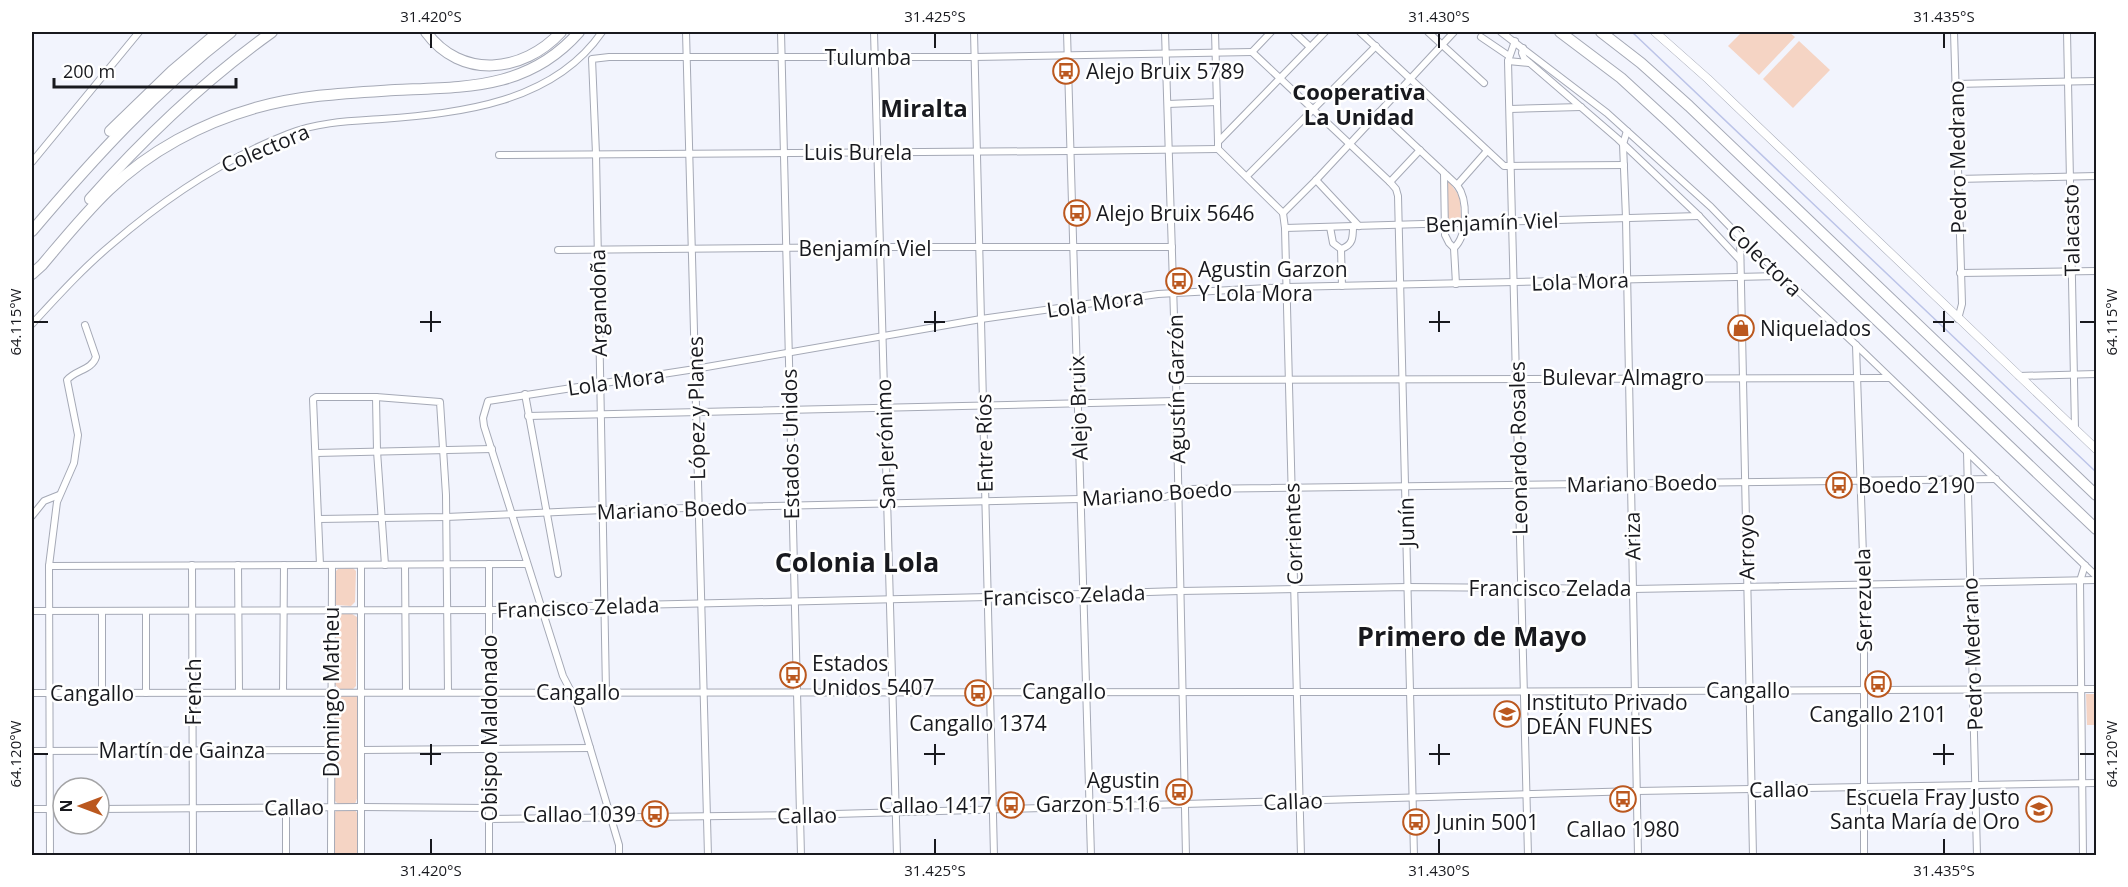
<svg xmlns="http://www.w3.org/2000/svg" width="2128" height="887" viewBox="0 0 2128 887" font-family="'Open Sans',sans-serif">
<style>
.green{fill:#f5d4c4}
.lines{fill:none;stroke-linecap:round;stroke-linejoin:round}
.stream{stroke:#bcc4e8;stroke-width:1.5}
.minor-casing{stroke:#a5a9b6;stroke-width:8}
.tertiary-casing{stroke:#a5a9b6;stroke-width:9}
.motorway-casing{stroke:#a5a9b6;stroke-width:12}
.minor{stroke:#fff;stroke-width:6}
.tertiary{stroke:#fff;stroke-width:8}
.motorway{stroke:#fff;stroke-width:10}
.ticks{fill:none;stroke:#18191e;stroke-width:2}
.labels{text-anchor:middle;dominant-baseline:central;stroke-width:5;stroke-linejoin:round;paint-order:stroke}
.street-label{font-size:21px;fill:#18191e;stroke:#fff}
.poi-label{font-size:21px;fill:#18191e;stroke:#fff;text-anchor:start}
.neighbourhood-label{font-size:22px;font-weight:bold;fill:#18191e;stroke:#fff}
.quarter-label{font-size:24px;font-weight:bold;fill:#18191e;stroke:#fff}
.district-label{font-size:27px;font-weight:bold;fill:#18191e;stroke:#fff}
.neatline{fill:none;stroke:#18191e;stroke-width:2}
.ticks-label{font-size:15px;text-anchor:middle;fill:#18191e}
</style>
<rect width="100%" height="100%" fill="#f2f4fd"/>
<g class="green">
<path d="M 1742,32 L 1789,32 L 1795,37 L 1759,75 L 1728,46 Z"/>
<path d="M 1799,41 L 1830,70 L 1793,108 L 1763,79 Z"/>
<path d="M 1447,180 L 1448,180 L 1460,197 L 1461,219 L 1448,220 L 1447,219 Z"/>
<path d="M 353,568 L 356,571 L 355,602 L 351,606 L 336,605 L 334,602 L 335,572 L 338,569 Z"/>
<path d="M 337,614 L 352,614 L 357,617 L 356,686 L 353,689 L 339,689 L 333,682 L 334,618 Z"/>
<path d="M 2086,694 L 2096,694 L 2096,725 L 2087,725 Z"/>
<path d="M 357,695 L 358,796 L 355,804 L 338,804 L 334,800 L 334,696 Z"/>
<path d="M 337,810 L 355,810 L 357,813 L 357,855 L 335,855 L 333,814 Z"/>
</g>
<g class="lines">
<path class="stream" d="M 1632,32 L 2096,472"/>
<g class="minor-casing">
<g id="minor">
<path d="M 686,32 L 708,856"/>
<path d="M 781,32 L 801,856"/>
<path d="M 874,32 L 897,856"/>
<path d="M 974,32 L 994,856"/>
<path d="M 1067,32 L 1091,856"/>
<path d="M 1165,32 L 1176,380 L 1186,856"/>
<path d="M 1215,32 L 1218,142"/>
<path d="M 1294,32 L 1310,47"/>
<path d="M 1360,32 L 1504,166 L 1624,165"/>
<path d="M 1428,32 L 1484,83"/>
<path d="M 1501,32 L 1607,113 L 1711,207 L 1740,237 L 1856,345 L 2096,576"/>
<path d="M 1954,32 L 1962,304 L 1958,319"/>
<path d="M 2067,32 L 2075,429"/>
<path d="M 1481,37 L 1509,56"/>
<path d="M 1515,41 L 1508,61 L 1528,856"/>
<path d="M 1523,48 L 1522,53 L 1524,58 L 1618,139 L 1699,216 L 1740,260"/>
<path d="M 1252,52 L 1390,182 L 1396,189 L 1398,196 L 1414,856"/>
<path d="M 1252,52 L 1271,32"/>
<path d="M 1508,61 L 1529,63"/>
<path d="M 1955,84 L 2096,81"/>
<path d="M 1168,104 L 1217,102"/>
<path d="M 1510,109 L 1581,107"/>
<path d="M 1379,112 L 1457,185 C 1468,199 1468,235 1454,248 L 1449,243 L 1445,235 L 1444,173"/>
<path d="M 1627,131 L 1623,144 L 1626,218 L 1638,856"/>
<path d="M 1218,149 L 1218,142 L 1325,32"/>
<path d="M 1218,149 L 1283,213"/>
<path d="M 499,155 L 1070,151 L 1218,149"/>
<path d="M 32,162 L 139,32"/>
<path d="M 1247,176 L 1376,46"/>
<path d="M 1957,179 L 2096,176"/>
<path d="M 1316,180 L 1359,226"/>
<path d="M 1390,182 L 1420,150"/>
<path d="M 1457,185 L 1487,151"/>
<path d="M 1283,213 L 1285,228 L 1301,856"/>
<path d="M 1283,213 L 1316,180 L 1454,32"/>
<path d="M 1330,227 L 1333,243 L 1341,249 C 1353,245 1353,238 1353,226"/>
<path d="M 1285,228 L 1699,216"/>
<path d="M 1740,237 L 1753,856"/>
<path d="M 1454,248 L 1456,284"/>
<path d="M 1341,249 L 1342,286"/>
<path d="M 558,250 L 880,247 L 1172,247"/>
<path d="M 1960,273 L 2096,271"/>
<path d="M 32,324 C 57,297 83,268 112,244 C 164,199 224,159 288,134 C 317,122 351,121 382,119 C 461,113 553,103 602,32"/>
<path d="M 1856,345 L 1864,586 L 1864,856"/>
<path d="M 2019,376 L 2096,374"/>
<path d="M 1176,380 L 1889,378"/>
<path d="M 525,394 L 558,574"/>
<path d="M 376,397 L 377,451 L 385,565"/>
<path d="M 528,416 L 1176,401"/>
<path d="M 1967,452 L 1977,856"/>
<path d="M 316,453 L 492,449"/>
<path d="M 32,516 L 44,501 L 59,495"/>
<path d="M 319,519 L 446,517 L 603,510 L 1165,497 L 1189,489 L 1996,479"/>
<path d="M 192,565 L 193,856"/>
<path d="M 238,565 L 239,692"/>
<path d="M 320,565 L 313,399 L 316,397 L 376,397 L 440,402 L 446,495 L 448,692"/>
<path d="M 405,565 L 406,692"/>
<path d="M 49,566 L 527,564"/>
<path d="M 32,611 L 535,610 L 548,607 L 988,597 L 1180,591 L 1408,587 L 1633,589 L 2096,580"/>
<path d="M 146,611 L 146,693"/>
<path d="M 102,612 L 102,693"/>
<path d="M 283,692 L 284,565"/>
<path d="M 606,692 L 596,154 L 592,59 L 609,57 L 974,57 L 1252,52"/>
<path d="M 32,693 L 1409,692 L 2096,689"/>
<path d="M 362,750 L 590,748"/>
<path d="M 32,751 L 332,750"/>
<path d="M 32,809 L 63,809"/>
<path d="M 99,809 L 362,807 L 489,808"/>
<path d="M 489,819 L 800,815 L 1637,791 L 2096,783"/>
<path d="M 50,856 L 49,566 L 57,502 L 74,463 L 78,435 L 67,380 C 75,370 92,370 96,357 L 85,325"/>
<path d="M 286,856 L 286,807"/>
<path d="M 331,856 L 332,565"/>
<path d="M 361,856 L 361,565"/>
<path d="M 489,856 L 489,564"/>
<path d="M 619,856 L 619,845 L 576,701 L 563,676 L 484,426 L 483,418 L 488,401 L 695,369 L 981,319 L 1158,294 L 1287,287 L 1782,276"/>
<path d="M 2083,856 L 2080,581 L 2085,565"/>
</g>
</g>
<g class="tertiary-casing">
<path id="tertiary" d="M 1655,32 L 1708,79 L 2096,449"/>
</g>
<g class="motorway-casing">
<g id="motorway">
<path d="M 426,32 C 461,80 523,73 561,32"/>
<path d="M 1560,32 L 1621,78 L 1670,123 L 2096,529"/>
<path d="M 1601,32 L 1641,63 L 1689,106 L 2096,495"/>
<path d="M 110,131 L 172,71 L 218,32"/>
<path d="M 90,199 C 145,137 205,80 272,32"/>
<path d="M 32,231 C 93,159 156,90 231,32"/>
<path d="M 32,274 L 42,265 C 64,239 85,213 109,190 C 149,151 202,123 255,108 C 301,95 347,93 395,90 C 465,87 528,90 579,32"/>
</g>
</g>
<use href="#minor" class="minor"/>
<use href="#tertiary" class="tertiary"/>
<use href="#motorway" class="motorway"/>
</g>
<path class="ticks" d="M 431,33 L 431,48M 935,33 L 935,48M 1439,33 L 1439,48M 1944,33 L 1944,48M 431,311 L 431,332M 935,311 L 935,332M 1439,311 L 1439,332M 1944,311 L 1944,332M 33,322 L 48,322M 420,322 L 441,322M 924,322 L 945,322M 1429,322 L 1450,322M 1933,322 L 1954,322M 2080,322 L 2095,322M 431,744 L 431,765M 935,744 L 935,765M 1439,744 L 1439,765M 1944,744 L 1944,765M 33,754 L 48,754M 420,754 L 441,754M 924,754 L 945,754M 1429,754 L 1450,754M 1933,754 L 1954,754M 2080,754 L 2095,754M 431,839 L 431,854M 935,839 L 935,854M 1439,839 L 1439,854M 1944,839 L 1944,854"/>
<defs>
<g id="bus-ring" transform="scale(1.35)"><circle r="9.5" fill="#fff" stroke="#bb581f" stroke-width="1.5"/><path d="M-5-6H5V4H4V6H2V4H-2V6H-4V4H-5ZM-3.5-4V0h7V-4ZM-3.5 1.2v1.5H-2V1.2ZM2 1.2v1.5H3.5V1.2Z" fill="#bb581f"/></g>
<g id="shop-ring" transform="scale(1.35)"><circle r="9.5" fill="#fff" stroke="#bb581f" stroke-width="1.5"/><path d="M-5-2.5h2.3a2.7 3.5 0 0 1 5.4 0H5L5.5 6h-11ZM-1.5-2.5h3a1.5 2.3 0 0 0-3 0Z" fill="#bb581f"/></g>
<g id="school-ring" transform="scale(1.35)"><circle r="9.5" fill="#fff" stroke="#bb581f" stroke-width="1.5"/><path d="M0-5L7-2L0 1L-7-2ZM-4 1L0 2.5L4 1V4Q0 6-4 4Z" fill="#bb581f"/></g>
</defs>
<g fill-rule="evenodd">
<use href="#bus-ring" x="1066" y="71"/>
<use href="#bus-ring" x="1077" y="213"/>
<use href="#bus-ring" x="1179" y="281"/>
<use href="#shop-ring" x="1741" y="328"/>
<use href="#bus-ring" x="1839" y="485"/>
<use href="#bus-ring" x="793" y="675"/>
<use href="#bus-ring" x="1878" y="684"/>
<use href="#bus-ring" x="978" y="693"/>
<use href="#school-ring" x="1507" y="714"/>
<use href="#bus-ring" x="1179" y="792"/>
<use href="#bus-ring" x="1623" y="799"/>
<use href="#bus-ring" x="1011" y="805"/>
<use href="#school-ring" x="2039" y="809"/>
<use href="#bus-ring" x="655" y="814"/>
<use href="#bus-ring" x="1416" y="822"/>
</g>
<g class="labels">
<g class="street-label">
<text x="868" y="57">Tulumba</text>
<text transform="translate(265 148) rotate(-23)">Colectora</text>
<text x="858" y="152">Luis Burela</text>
<text transform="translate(1957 157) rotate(-91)">Pedro Medrano</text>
<text transform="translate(1492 222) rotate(-2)">Benjamín Viel</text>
<text transform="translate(2071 230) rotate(-91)">Talacasto</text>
<text x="865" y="248">Benjamín Viel</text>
<text transform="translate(1765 260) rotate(44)">Colectora</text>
<text transform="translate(1580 281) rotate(-2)">Lola Mora</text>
<text transform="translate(598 303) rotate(-91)">Argandoña</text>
<text transform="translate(1095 303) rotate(-8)">Lola Mora</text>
<text x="1623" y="377">Bulevar Almagro</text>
<text transform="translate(616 381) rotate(-8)">Lola Mora</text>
<text transform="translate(1176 389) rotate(-91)">Agustín Garzón</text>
<text transform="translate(696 408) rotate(-91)">López y Planes</text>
<text transform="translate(1078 408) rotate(-92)">Alejo Bruix</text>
<text transform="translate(984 443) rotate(-91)">Entre Ríos</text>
<text transform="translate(790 444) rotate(-91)">Estados Unidos</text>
<text transform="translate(885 444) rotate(-92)">San Jerónimo</text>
<text transform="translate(1518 448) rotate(-91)">Leonardo Rosales</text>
<text transform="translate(1642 483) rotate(-1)">Mariano Boedo</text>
<text transform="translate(1157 493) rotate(-4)">Mariano Boedo</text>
<text transform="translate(672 509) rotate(-2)">Mariano Boedo</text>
<text transform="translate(1406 522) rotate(-91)">Junín</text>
<text transform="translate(1293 534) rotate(-92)">Corrientes</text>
<text transform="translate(1632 536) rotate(-91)">Ariza</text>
<text transform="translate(1746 547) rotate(-91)">Arroyo</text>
<text x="1550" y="588">Francisco Zelada</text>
<text transform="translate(1064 595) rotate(-2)">Francisco Zelada</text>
<text transform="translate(1863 600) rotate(-91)">Serrezuela</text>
<text transform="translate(578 607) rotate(-2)">Francisco Zelada</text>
<text transform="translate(1972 654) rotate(-92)">Pedro Medrano</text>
<text x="1748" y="690">Cangallo</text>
<text x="1064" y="691">Cangallo</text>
<text transform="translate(193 692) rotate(-90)">French</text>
<text transform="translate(331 692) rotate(-90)">Domingo Matheu</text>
<text x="578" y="692">Cangallo</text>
<text x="92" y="693">Cangallo</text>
<text transform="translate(489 728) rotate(-90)">Obispo Maldonado</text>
<text x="182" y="750">Martín de Gainza</text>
<text transform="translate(1779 789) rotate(-1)">Callao</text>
<text transform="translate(1293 801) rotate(-2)">Callao</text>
<text transform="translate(294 807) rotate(-1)">Callao</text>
<text transform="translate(807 815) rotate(-1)">Callao</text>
</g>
<g class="poi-label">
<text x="1086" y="71">Alejo Bruix 5789</text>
<text x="1096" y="213">Alejo Bruix 5646</text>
<text x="1198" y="269">Agustin Garzon<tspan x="1198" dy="24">Y Lola Mora</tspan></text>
<text x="1760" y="328">Niquelados</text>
<text x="1858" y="485">Boedo 2190</text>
<text x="812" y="663">Estados<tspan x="812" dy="24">Unidos 5407</tspan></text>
<text x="1526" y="702">Instituto Privado<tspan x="1526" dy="24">DEÁN FUNES</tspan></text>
<text x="1878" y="714" text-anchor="middle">Cangallo 2101</text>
<text x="978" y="723" text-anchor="middle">Cangallo 1374</text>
<text x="1160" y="780" text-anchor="end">Agustin<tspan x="1160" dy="24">Garzon 5116</tspan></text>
<text x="2020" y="797" text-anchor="end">Escuela Fray Justo<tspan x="2020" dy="24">Santa María de Oro</tspan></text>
<text x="992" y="805" text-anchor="end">Callao 1417</text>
<text x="636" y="814" text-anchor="end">Callao 1039</text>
<text x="1436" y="822">Junin 5001</text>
<text x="1623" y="829" text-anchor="middle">Callao 1980</text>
</g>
<g class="neighbourhood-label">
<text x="1359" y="91">Cooperativa<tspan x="1359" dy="25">La Unidad</tspan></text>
</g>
<g class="quarter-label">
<text x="924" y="107">Miralta</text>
</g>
<g class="district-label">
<text x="857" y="561">Colonia Lola</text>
<text x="1472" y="635">Primero de Mayo</text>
</g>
</g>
<rect width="2128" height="887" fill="none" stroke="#ffffff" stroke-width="66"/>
<g transform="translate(81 806) rotate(270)"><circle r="28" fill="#ffffff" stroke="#a3a3a5" stroke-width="1.5"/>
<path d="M0-4.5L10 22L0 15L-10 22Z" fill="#bb581f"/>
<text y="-9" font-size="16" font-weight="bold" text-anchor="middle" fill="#18191e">N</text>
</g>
<path d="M54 78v9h182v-9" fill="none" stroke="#18191e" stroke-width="3"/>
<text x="63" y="78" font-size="18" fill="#18191e" stroke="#ffffff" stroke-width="4.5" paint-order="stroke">200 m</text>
<rect x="33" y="33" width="2062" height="821" class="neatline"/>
<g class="ticks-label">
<text x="431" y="22">31.420°S</text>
<text x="935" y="22">31.425°S</text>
<text x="1439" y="22">31.430°S</text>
<text x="1944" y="22">31.435°S</text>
<text transform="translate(2112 322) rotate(-90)" y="5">64.115°W</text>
<text transform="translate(16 322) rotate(-90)" y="5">64.115°W</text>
<text transform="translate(2112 754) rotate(-90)" y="5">64.120°W</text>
<text transform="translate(16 754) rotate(-90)" y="5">64.120°W</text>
<text x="431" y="876">31.420°S</text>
<text x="935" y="876">31.425°S</text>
<text x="1439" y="876">31.430°S</text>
<text x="1944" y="876">31.435°S</text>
</g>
</svg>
